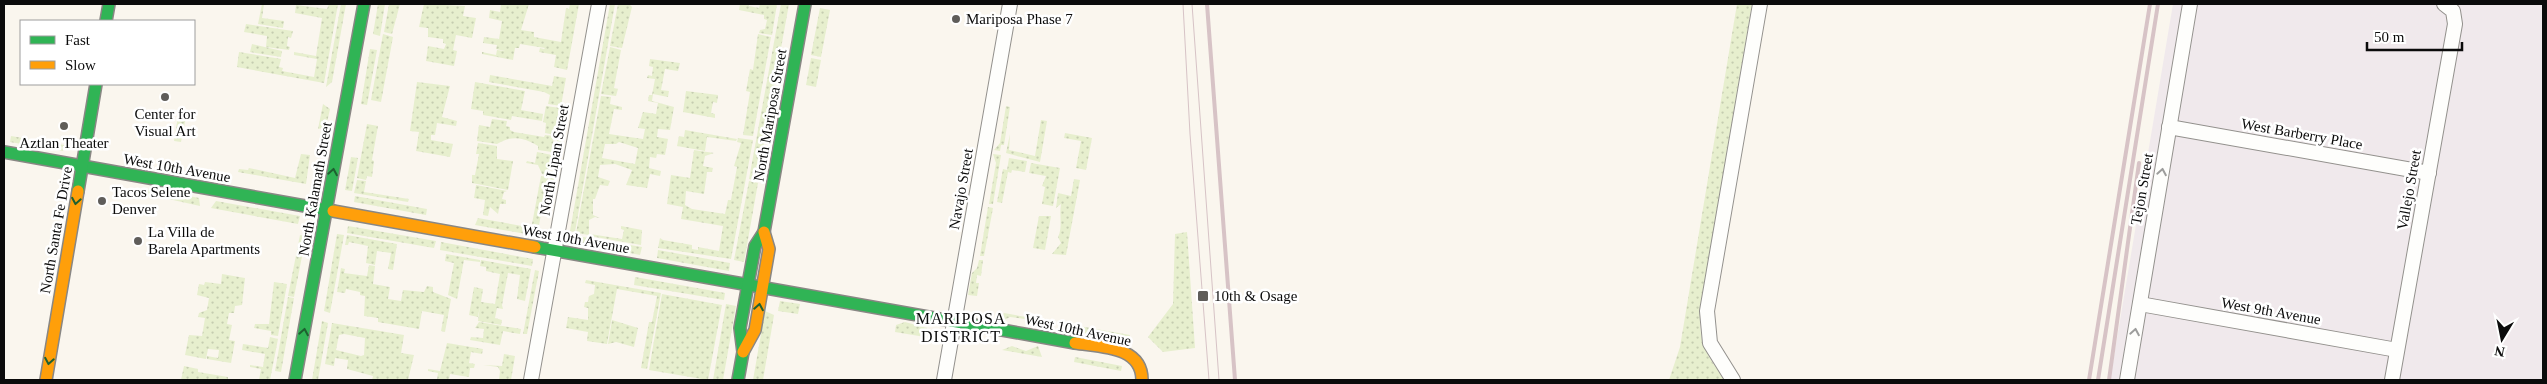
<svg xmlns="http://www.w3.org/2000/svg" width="2547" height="384" viewBox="0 0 2547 384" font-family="Georgia,serif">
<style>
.industrial{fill:#f0e9ec}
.green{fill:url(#green-dots);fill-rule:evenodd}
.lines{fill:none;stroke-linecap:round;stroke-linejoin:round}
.street-casing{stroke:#93918d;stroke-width:16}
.fast-casing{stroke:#898784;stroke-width:14}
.slow-casing{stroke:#898784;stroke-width:14}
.street{stroke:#fefefc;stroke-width:14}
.fast{stroke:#30b455;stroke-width:11}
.slow{stroke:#ff9f0a;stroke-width:11}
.tram{stroke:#d7c3c6;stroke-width:1}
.rail{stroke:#d7c3c6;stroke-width:4}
.oneway{stroke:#1e6030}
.oneway2{stroke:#9d9d9c}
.poi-dot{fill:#5f5d5a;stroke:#fff;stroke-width:2}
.labels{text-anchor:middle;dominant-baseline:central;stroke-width:5;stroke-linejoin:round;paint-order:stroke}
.poi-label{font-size:15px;fill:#0b0b0b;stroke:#fff;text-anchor:start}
.street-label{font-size:15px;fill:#0b0b0b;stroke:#fff}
.neighbourhood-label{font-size:16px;letter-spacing:1px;fill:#0b0b0b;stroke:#fff}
</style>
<defs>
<pattern id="green-dots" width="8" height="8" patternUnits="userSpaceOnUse" patternTransform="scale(1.25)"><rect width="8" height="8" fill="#e7efce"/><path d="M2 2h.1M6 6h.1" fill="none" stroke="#c5ccb0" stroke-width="1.8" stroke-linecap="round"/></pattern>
</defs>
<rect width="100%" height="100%" fill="#faf6ee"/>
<path class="industrial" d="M 2173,4 L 2543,4 L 2543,380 L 2110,380 Z"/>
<g class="green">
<path d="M 262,4 L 264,4 L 262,18 L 284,21 L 283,28 L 258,24 Z"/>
<path d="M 329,4 L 338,4 L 324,83 L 237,67 L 239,52 L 281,59 L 279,67 L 283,68 L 282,71 L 314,77 L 317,59 L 294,55 L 294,52 L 316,56 L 322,18 L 295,13 L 296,5 L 327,9 Z"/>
<path d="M 341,4 L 346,4 L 332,82 L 326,87 Z"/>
<path d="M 378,4 L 385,4 L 380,36 L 373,34 Z"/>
<path d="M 389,4 L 400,4 L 392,34 L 384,32 Z"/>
<path d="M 424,4 L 465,6 L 463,16 L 476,18 L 472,38 L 456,35 L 453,50 L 457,51 L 454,66 L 426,61 L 428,46 L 444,49 L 446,44 L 443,43 L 443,39 L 428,37 L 428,28 L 419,27 Z"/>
<path d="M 501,4 L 529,4 L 521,30 L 534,32 L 534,37 L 561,42 L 566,8 L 569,9 L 570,4 L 579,4 L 567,70 L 554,67 L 556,55 L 539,52 L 540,48 L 544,49 L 545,48 L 520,44 L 519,48 L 515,48 L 513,60 L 482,54 L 482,52 L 496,55 L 497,50 L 505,51 L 496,49 L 497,45 L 483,43 L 484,37 L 499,39 L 502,21 L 489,18 L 490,10 L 500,12 Z"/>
<path d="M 610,4 L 615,4 L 575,232 L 570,231 Z"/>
<path d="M 618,4 L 629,4 L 632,7 L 622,48 L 610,46 Z"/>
<path d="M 740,4 L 749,4 L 749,6 L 759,8 L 760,4 L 777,4 L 772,35 L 759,33 L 760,30 L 765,29 L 767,20 L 764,19 L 764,15 L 739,10 Z"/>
<path d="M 781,4 L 789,4 L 757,181 L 749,179 Z"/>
<path d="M 1737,4 L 1752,4 L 1700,310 C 1699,345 1705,352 1725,380 L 1669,380 L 1680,347 Z"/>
<path d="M 820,8 L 830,10 L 821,57 L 811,55 Z"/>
<path d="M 246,24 L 293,31 L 291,38 L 288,37 L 287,46 L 290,47 L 289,50 L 266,47 L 267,36 L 244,32 Z"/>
<path d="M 383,34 L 393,37 L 381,102 L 371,100 Z"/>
<path d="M 758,34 L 771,37 L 753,136 L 743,135 L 750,92 L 746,91 L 750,69 L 753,70 Z"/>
<path d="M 252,44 L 282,51 L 281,57 L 250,52 Z"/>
<path d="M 610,47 L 621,50 L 614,88 L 618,89 L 616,96 L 601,94 Z"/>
<path d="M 370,49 L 377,50 L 367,105 L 361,104 Z"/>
<path d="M 811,58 L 821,60 L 816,87 L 806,85 Z"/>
<path d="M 650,59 L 680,63 L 678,71 L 665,69 L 661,90 L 669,91 L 668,97 L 653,94 L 652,101 L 674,107 L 670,130 L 658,129 L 657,137 L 668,139 L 665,155 L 657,154 L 656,158 L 650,157 L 649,168 L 661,171 L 660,176 L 650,174 L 647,188 L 626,185 L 632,170 L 615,164 L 600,165 L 598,177 L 610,181 L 608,186 L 600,185 L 595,199 L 593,199 L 593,215 L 600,218 L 595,217 L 589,220 L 589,235 L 576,233 L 601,96 L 611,97 L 610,104 L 622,107 L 622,110 L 614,109 L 609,134 L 643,139 L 645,129 L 638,128 L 643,112 L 656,114 L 658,103 L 648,101 L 649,95 L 652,95 L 655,79 L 647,78 L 648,75 L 652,76 L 653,67 L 649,66 ZM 619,142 L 638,148 L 635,164 L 602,158 L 605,144 L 616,144 Z"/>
<path d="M 490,75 L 552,86 L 554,76 L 566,78 L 561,106 L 548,104 L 550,95 L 544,92 L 489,82 Z"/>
<path d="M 417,82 L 450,86 L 442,117 L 457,121 L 456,126 L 437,123 L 435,135 L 431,135 L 431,140 L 453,144 L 450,157 L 416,151 L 419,132 L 410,131 Z"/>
<path d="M 475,82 L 525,91 L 521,110 L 543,114 L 542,121 L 512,116 L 511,120 L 483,115 L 483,111 L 471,109 Z"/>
<path d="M 686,91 L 718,95 L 717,103 L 713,102 L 711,113 L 715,114 L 715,118 L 683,112 Z"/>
<path d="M 323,104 L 330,109 L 326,127 L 318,129 Z"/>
<path d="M 546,106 L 560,108 L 555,135 L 545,133 L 546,123 L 543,122 Z"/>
<path d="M 1006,106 L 1010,107 L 1004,145 L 1001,145 L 1000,151 L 994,150 L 1000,143 Z"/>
<path d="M 562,113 L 566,117 L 560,154 L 555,153 Z"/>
<path d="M 178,116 L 186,117 L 181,142 L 174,141 Z"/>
<path d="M 492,119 L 507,121 L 506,126 L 510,127 L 510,130 L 514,132 L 544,137 L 545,135 L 554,136 L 552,152 L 538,150 L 538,146 C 524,137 511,135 497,144 L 477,141 L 479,125 L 490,127 Z"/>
<path d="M 1041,120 L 1047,121 L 1040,162 L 1006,153 L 1010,134 L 1009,150 L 1035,156 Z"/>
<path d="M 367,124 L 378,126 L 372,160 L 374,161 L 372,177 L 367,176 L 366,180 L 357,178 Z"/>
<path d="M 685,130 L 737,139 L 736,141 L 707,137 L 705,151 L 677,146 L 679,136 L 684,137 Z"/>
<path d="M 1065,133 L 1092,138 L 1086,170 L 1076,168 L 1081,141 L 1064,138 Z"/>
<path d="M 11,136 L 64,145 L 63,151 L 10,142 Z"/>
<path d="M 738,138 L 753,140 L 731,259 L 658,248 L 660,238 L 663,240 L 692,245 L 692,249 L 698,250 L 698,247 L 719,251 L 723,226 L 681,219 L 683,207 L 667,204 L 671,175 L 690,178 L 694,150 L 714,153 L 705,156 L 703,166 L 713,168 L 712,172 L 707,172 L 704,194 L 686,191 L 685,205 L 692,209 L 725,214 L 728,200 L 731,200 L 737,167 L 734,166 L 741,143 L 737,142 Z"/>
<path d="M 478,143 L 497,146 L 497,159 L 513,161 L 508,190 L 472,183 L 472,175 L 475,175 L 479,154 L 476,154 Z"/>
<path d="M 537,152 L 552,155 L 548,175 L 542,174 L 538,165 L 526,163 L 527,161 L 535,163 Z"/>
<path d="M 301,154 L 310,155 L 306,184 L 238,172 L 239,169 L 248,170 L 249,168 L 295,178 Z"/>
<path d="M 993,154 L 1001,155 L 993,204 L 989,204 L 996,163 Z"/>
<path d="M 555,155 L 560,156 L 552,198 L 547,197 Z"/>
<path d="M 351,157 L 358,158 L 352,191 L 345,190 Z"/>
<path d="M 1009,158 L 1027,161 L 1025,172 L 1012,170 L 1011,173 L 1008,172 L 1002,203 L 997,202 L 1003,169 L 1007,170 Z"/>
<path d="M 1031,163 L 1060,168 L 1053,206 L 1042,204 L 1045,187 L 1042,186 L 1046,176 L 1029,173 Z"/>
<path d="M 541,176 L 548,177 L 539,225 L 532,224 Z"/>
<path d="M 1074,179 L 1080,180 L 1066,255 L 1052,254 L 1061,243 L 1058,237 C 1063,228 1059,215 1061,204 L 1056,208 L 1058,193 L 1071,196 Z"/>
<path d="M 357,180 L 366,181 L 364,192 L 409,199 L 408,202 L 354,193 Z"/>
<path d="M 749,181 L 758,183 L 744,262 L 734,260 Z"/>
<path d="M 476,185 L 507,191 L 504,192 L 502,199 L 506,200 L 506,204 L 500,204 L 498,214 L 490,207 L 488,216 L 483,215 L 485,200 L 474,198 Z"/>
<path d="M 154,189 L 199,198 L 200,206 L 146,194 L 147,191 Z"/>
<path d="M 355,196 L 427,209 L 426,215 L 354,202 Z"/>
<path d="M 216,201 L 300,216 L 298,224 L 211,208 Z"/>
<path d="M 988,207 L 993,208 L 984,256 L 980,256 Z"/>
<path d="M 1039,216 L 1051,216 L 1045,250 L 1033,248 Z"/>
<path d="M 478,218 L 539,229 L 537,236 L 475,225 Z"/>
<path d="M 348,226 L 436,241 L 434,248 L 347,233 Z"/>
<path d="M 621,226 L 642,230 L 641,245 L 590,236 L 590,234 L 622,239 L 624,230 L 621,229 Z"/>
<path d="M 1187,232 L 1195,348 L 1163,352 L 1148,337 L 1173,304 L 1175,234 Z"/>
<path d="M 337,234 L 344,235 L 330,313 L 324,311 Z"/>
<path d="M 300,235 L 306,236 L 294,297 L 288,296 Z"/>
<path d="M 347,235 L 397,244 L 393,270 L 388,269 L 391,253 L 377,251 L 375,265 L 366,263 L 368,246 L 349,242 L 348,245 L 345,245 Z"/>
<path d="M 577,236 L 642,247 L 640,255 L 576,243 Z"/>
<path d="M 441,242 L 533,259 L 532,266 L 440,250 Z"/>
<path d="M 658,250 L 730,263 L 729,271 L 657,258 Z"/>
<path d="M 446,254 L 480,260 L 480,262 L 464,260 L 457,299 L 448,295 L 454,263 L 445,261 Z"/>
<path d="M 481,260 L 531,269 L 525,301 L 517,299 L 520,275 L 508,273 L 502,305 L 503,309 L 497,308 L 495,318 L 502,320 L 501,325 L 478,321 L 480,305 L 478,317 L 469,315 L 474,287 L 483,289 L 481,302 L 495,304 L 500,274 L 486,271 L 486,267 L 480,266 Z"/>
<path d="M 979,260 L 983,260 L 981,276 L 977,275 L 976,283 L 979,283 L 977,296 L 968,295 L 972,273 L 977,268 Z"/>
<path d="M 369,265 L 375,266 L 373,284 L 390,287 L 388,299 L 401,301 L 403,290 L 424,292 L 427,286 L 433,287 L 433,292 L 451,299 L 445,332 L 441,331 L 444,315 L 422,311 L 419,329 L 378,322 L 378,318 L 364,316 L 365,296 L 360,295 L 360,292 L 346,289 L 345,293 L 337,292 L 341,268 L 345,269 L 344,273 L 367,276 Z"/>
<path d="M 535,270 L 539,271 L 527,334 L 523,334 Z"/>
<path d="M 222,274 L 245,278 L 242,305 L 235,306 L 234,313 L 229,313 L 227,324 L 232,325 L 229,340 L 235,341 L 231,363 L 207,359 L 207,356 L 218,358 L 219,350 L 208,349 L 206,359 L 185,355 L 189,335 L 202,336 L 205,318 L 198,317 L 199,313 L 207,310 L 209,298 L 197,295 L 199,284 L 204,285 L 205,282 L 221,284 Z"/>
<path d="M 635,277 L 725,293 L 724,300 L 634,285 Z"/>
<path d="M 586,280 L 661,293 L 647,369 L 641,368 L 649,322 L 652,322 L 657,296 L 617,289 L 607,344 L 587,341 L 588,332 L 566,328 L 568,317 L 588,320 L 588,308 L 584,307 L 585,302 L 588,302 L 589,296 L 594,294 L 595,285 L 585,283 Z"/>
<path d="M 274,282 L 287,284 L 278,336 L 271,335 L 271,331 L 254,328 L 255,324 L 269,324 Z"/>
<path d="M 662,294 L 722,305 L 708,380 L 649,370 Z"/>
<path d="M 288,297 L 294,298 L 281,372 L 275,371 Z"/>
<path d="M 780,301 L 800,304 L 798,314 L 778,311 Z"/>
<path d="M 726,304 L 736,306 L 723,380 L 713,380 Z"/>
<path d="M 765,311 L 774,315 L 763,380 L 753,380 Z"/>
<path d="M 1004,313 L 1048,321 L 1047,324 L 1041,329 L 1032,320 L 1010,317 L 1004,320 L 1001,318 Z"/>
<path d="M 612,320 L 638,328 L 634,347 L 616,342 L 608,344 Z"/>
<path d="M 322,321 L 328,323 L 318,380 L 312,380 Z"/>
<path d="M 479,322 L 521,329 L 520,334 L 503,331 L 500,345 L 470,340 L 471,337 L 483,338 L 484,329 L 475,328 Z"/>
<path d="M 905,322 L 927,328 L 925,337 L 895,332 L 896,325 Z"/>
<path d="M 332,323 L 404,335 L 401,353 L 414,355 L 408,380 L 372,380 L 373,376 L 347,369 L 348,360 L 335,358 L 334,366 L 325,364 ZM 344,334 L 365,338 L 364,355 L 361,356 L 336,350 L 339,335 Z"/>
<path d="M 1079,326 L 1130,335 L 1129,341 L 1078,332 Z"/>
<path d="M 270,337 L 278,339 L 270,380 L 259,380 L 261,369 L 250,367 L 250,365 L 263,367 L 265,354 L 242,350 L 243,344 L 268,348 Z"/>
<path d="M 447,343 L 483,349 L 482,354 L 471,352 L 469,363 L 475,364 L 474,368 L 470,368 L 469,377 L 450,374 L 449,380 L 437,380 L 438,373 L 428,371 L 428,369 L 440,371 Z"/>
<path d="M 1012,346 L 1026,351 L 1038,346 L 1042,357 L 1002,350 Z"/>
<path d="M 504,354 L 515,356 L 511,380 L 499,380 L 500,371 L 498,367 L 483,365 L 502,366 Z"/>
<path d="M 1075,357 L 1122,366 L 1121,371 L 1074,362 Z"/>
<path d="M 184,366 L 198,369 L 198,372 L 228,377 L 228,380 L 181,380 Z"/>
</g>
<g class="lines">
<g class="street-casing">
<g id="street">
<path d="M 2169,127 L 2429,173"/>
<path d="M 2140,304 L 2397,350"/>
<path d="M 531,380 L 599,4"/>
<path d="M 944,380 L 1010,4"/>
<path d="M 1733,380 L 1710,343 L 1707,311 L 1760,4"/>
<path d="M 2127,380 L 2190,4"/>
<path d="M 2392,380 L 2455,24 L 2453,11 L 2444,4"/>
</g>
</g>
<g class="fast-casing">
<g id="fast">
<path d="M 106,21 L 109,4"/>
<path d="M 4,152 L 333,211"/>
<path d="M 78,191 L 96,84"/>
<path d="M 535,247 L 1075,343"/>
<path d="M 295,380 L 364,4"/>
<path d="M 738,380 L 743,352 L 740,328 L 755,246 L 764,232 L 805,4"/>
</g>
</g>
<g class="slow-casing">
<g id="slow">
<path d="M 333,211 L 535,247"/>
<path d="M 1075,343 C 1101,347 1142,346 1142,380"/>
<path d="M 743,352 L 755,330 L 769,249 L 764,232"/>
<path d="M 46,380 L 78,191"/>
</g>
</g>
<use href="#street" class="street"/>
<use href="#fast" class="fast"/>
<use href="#slow" class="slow"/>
<g class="tram">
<path d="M 1183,4 L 1190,134 L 1209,380"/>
<path d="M 1192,4 L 1219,380"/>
</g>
<g class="rail">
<path d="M 1207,4 L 1235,380"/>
<path d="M 2089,380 L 2150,4"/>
<path d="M 2098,380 L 2158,4"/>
<path d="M 2109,380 L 2139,163"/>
</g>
</g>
<defs><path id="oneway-chevron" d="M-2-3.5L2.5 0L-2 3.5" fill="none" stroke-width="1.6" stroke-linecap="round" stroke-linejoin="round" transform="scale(1.25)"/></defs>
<g class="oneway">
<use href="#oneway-chevron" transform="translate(333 172) rotate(-80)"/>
<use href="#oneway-chevron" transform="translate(76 201) rotate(100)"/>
<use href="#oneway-chevron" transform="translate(759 307) rotate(-80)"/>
<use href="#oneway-chevron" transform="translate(304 332) rotate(-80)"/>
<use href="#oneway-chevron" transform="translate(49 361) rotate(100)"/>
</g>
<g class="oneway2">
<use href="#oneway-chevron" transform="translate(2162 172) rotate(-80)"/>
<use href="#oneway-chevron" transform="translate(2135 332) rotate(-80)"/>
</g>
<g class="poi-dot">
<circle cx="956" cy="19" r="5"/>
<circle cx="165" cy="97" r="5"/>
<circle cx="64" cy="126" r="5"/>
<circle cx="102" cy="201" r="5"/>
<circle cx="138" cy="241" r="5"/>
<rect x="1197" y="290" width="12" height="12" rx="2.5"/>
</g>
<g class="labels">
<g class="poi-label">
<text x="966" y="19">Mariposa Phase 7</text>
<text x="165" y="114" text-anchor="middle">Center for<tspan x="165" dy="17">Visual Art</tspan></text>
<text x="64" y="143" text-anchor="middle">Aztlan Theater</text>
<text x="112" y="192">Tacos Selene<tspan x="112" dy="17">Denver</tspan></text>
<text x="148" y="232">La Villa de<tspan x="148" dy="17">Barela Apartments</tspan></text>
<text x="1214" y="296">10th &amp; Osage</text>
</g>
<g class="street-label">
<text transform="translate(770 115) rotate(-80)">North Mariposa Street</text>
<text transform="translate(2302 134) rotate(10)">West Barberry Place</text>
<text transform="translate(554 160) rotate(-80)">North Lipan Street</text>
<text transform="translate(177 168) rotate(10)">West 10th Avenue</text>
<text transform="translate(315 189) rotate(-80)">North Kalamath Street</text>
<text transform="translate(961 189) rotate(-80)">Navajo Street</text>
<text transform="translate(2142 189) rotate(-80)">Tejon Street</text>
<text transform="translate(2409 190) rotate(-80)">Vallejo Street</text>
<text transform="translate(56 230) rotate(-80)">North Santa Fe Drive</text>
<text transform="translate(576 239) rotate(10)">West 10th Avenue</text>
<text transform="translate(2271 311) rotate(10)">West 9th Avenue</text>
<text transform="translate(1078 330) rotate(12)">West 10th Avenue</text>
</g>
<g class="neighbourhood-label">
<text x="961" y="318">MARIPOSA<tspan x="961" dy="18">DISTRICT</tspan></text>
</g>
</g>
<rect width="2547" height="384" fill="none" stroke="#0b0b0b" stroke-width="10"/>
<rect x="20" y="20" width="175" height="65" fill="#ffffff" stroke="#9d9d9d"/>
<rect x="30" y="36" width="25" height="8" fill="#30b455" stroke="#9d9d9d"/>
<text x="65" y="45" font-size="15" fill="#0b0b0b">Fast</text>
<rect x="30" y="61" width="25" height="8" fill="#ff9f0a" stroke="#9d9d9d"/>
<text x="65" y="70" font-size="15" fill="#0b0b0b">Slow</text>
<g transform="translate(2502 339) rotate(190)" stroke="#ffffff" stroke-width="4" paint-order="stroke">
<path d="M0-4L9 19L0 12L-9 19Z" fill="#0b0b0b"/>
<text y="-8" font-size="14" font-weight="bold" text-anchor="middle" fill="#0b0b0b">N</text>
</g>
<path d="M2367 42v8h95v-8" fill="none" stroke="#0b0b0b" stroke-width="2.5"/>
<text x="2374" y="42" font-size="15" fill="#0b0b0b" stroke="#ffffff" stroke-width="4" paint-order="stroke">50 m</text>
</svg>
